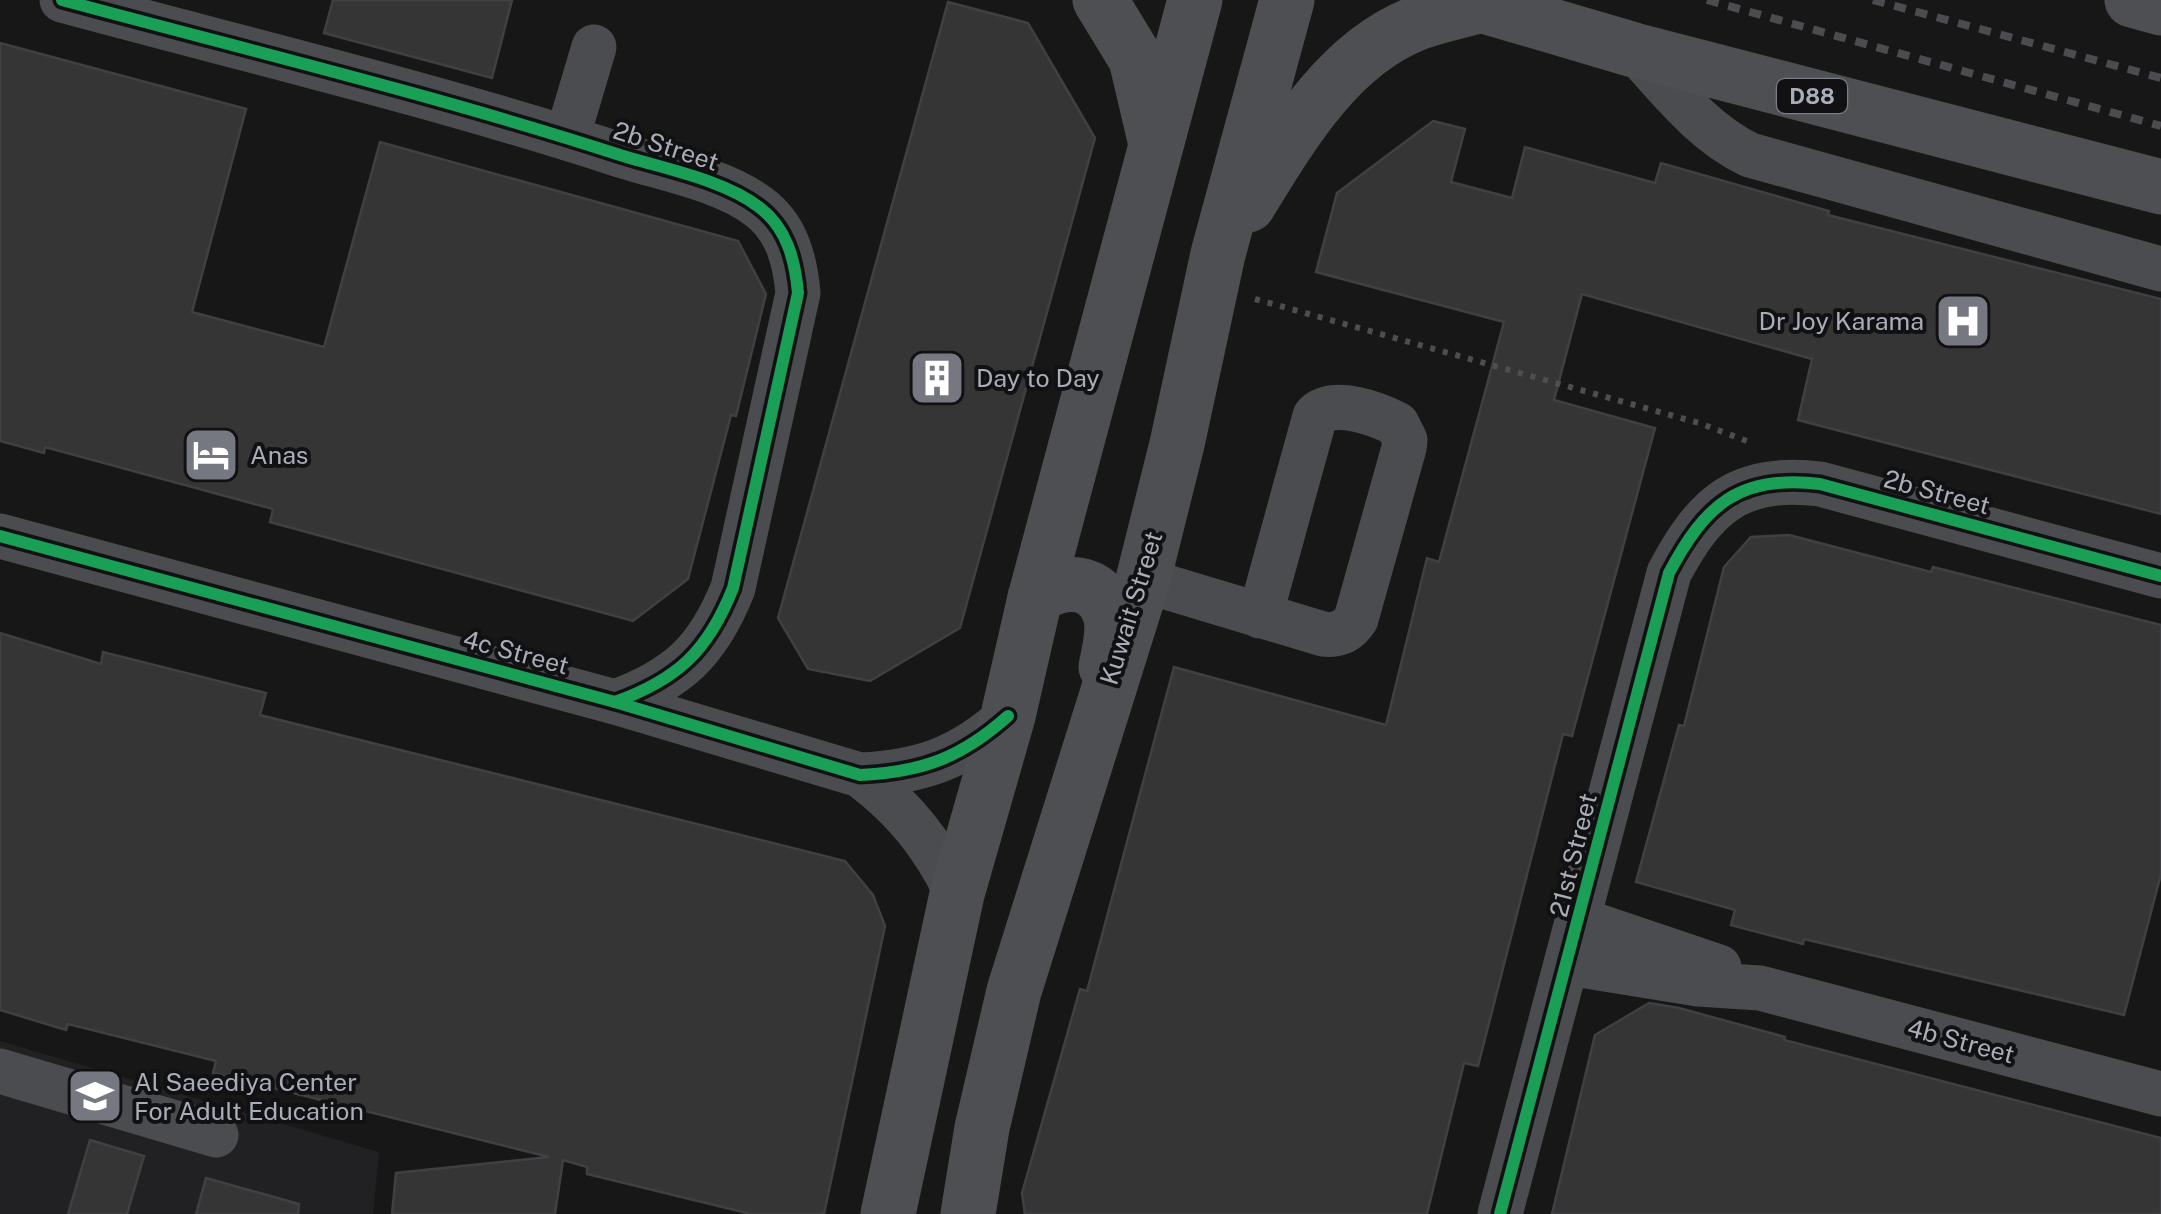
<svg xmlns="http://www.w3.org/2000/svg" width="2161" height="1214" viewBox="0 0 2161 1214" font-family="'Public Sans',sans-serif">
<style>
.built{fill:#212123}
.building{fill:#353536;stroke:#3f4043;stroke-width:2.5}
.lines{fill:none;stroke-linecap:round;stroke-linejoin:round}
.path{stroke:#4d4e52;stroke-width:6;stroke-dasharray:5 8;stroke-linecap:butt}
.minor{stroke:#4b4c50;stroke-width:45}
.major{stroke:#4d4f52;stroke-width:55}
.rail{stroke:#4b4c4f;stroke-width:8;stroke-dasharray:12 10;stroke-linecap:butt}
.cycleway-casing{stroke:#111113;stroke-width:19}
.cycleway{stroke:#1a9f57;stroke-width:12}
.labels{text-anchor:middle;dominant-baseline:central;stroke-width:8;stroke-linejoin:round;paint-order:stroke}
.shield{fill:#111113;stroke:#7b7e86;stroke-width:2.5}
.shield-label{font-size:22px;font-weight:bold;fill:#a8adb8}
.street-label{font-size:25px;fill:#a8adb8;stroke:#111113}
.poi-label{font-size:25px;fill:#a8adb8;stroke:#111113;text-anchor:start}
</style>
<rect width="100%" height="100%" fill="#171717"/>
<path class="built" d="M 0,1041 L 379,1152 L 373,1214 L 0,1214 Z"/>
<g class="building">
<path d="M 333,0 L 512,0 L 492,78 L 324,33 Z"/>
<path d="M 948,2 L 1028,23 L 1095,138 L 960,628 L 870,681 L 808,669 L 778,618 Z"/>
<path d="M 0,43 L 246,109 L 192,312 L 324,347 L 380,142 L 738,241 L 766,294 L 736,416 L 731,415 L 688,579 L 633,621 L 270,522 L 273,509 L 45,447 L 44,453 L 0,441 Z"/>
<path d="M 1433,121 L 1465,129 L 1451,182 L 1512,198 L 1525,147 L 1655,183 L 1661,163 L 1829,211 L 1828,215 L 2161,299 L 2161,514 L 1798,420 L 1812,359 L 1582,294 L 1554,400 L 1655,428 L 1572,736 L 1563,734 L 1478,1066 L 1464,1063 L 1427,1214 L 1025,1214 L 1022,1193 L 1080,989 L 1087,991 L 1174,667 L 1386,725 L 1427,558 L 1439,562 L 1504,322 L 1316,272 L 1337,193 Z"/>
<path d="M 1789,535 L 1931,572 L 1933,567 L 2161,625 L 2161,874 L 2124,1015 L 1804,939 L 1803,944 L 1731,925 L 1735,910 L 1636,882 L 1679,725 L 1684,726 L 1724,567 L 1751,537 Z"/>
<path d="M 0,633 L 101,664 L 103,652 L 266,693 L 260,715 L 845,861 L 873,895 L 885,926 L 824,1214 L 751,1214 L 587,1174 L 587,1167 L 563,1160 L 555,1214 L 392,1214 L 396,1173 L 549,1157 L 213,1073 L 216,1061 L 68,1024 L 66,1030 L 0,1010 Z"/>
<path d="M 1649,1003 L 1679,1008 L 1785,1037 L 1784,1040 L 2161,1138 L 2161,1214 L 1552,1214 L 1595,1035 Z"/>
<path d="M 90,1140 L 144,1156 L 127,1214 L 68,1214 Z"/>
<path d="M 206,1178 L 299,1204 L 298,1214 L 196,1214 Z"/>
</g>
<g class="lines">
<path class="path" d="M 1255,299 L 1699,423 L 1752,443"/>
<g class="minor">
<path d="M 62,0 C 247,50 435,95 617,154 C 660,168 723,179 759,207 C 787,228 795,260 798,293 L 733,588 C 708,651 678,679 615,702"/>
<path d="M 1634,50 C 1670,89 1702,132 1750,155 L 2161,269"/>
<path d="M 567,138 L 594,47"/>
<path d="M 0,536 L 615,702 L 860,775 C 922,772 961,758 1008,716"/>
<path d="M 1143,580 L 1323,634 C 1338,636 1348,631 1356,619 L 1404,448 L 1405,440 L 1397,424 C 1377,414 1333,397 1315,416 L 1260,616"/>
<path d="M 860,775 C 904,808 933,844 957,894"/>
<path d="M 1580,920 L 1719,967"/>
<path d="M 1568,963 L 1698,984 L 1760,988 L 2161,1094"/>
<path d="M 0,1071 L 216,1135"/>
<path d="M 1500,1214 L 1669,573 C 1705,505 1739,474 1820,484 L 2161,576"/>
</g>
<g class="major">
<path d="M 1100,0 L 1136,59 L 1155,140"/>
<path d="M 1464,0 L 1634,50 L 2161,187"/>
<path d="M 2132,0 L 2161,8"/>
<path d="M 1248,205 C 1290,137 1337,55 1415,24 C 1436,16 1460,11 1483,5"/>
<path d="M 1035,598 C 1061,577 1102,578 1111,618 C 1114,633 1109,652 1106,667"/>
<path d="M 888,1214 L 957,894 L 1008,716 L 1035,598 L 1195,0"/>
<path d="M 968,1214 L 982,1128 L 1014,991 L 1143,580 L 1177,444 L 1218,254 L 1287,0"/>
</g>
<g class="rail">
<path d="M 1707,0 L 2161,126"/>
<path d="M 1873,0 L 2161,78"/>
</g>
<g class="cycleway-casing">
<g id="cycleway">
<path d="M 62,0 C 247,50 435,95 617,154 C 660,168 723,179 759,207 C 787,228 795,260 798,293 L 733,588 C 708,651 678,679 615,702"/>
<path d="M 0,536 L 615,702 L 860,775 C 922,772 961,758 1008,716"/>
<path d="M 1500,1214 L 1669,573 C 1705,505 1739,474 1820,484 L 2161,576"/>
</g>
</g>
<use href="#cycleway" class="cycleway"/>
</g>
<defs>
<g id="hospital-square" transform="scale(2.875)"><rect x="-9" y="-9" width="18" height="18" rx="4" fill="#757880" stroke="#111113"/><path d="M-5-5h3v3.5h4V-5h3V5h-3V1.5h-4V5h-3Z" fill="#fff"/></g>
<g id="building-square" transform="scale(2.875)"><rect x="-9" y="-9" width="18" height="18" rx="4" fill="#757880" stroke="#111113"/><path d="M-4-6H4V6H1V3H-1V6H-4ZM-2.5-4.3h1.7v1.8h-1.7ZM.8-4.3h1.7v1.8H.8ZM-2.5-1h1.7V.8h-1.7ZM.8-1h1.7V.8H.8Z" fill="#fff"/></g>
<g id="hotel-square" transform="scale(2.875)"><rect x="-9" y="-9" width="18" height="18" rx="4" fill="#757880" stroke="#111113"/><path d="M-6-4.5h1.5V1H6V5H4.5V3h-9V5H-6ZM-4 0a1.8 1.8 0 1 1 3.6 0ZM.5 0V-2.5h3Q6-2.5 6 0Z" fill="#fff"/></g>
<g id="school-square" transform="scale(2.875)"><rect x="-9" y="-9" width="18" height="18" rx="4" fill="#757880" stroke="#111113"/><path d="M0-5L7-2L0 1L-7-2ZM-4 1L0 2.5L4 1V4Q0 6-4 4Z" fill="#fff"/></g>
</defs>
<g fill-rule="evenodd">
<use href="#hospital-square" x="1963" y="321"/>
<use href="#building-square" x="937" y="378"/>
<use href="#hotel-square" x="211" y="455"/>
<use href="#school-square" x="95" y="1096"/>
</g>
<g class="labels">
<rect class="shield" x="1777" y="79" width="70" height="34" rx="8"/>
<g class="shield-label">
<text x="1812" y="96">D88</text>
</g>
<g class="street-label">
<text transform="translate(666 146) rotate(18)">2b Street</text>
<text transform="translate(1937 492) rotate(15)">2b Street</text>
<text transform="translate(1131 608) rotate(-73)">Kuwait Street</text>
<text transform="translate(516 652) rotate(15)">4c Street</text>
<text transform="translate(1573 855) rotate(-76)">21st Street</text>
<text transform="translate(1961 1041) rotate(15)">4b Street</text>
</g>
<g class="poi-label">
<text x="1924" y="321" text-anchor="end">Dr Joy Karama</text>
<text x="976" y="378">Day to Day</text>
<text x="250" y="455">Anas</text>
<text x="134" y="1082">Al Saeediya Center<tspan x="134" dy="29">For Adult Education</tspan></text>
</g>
</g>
</svg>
